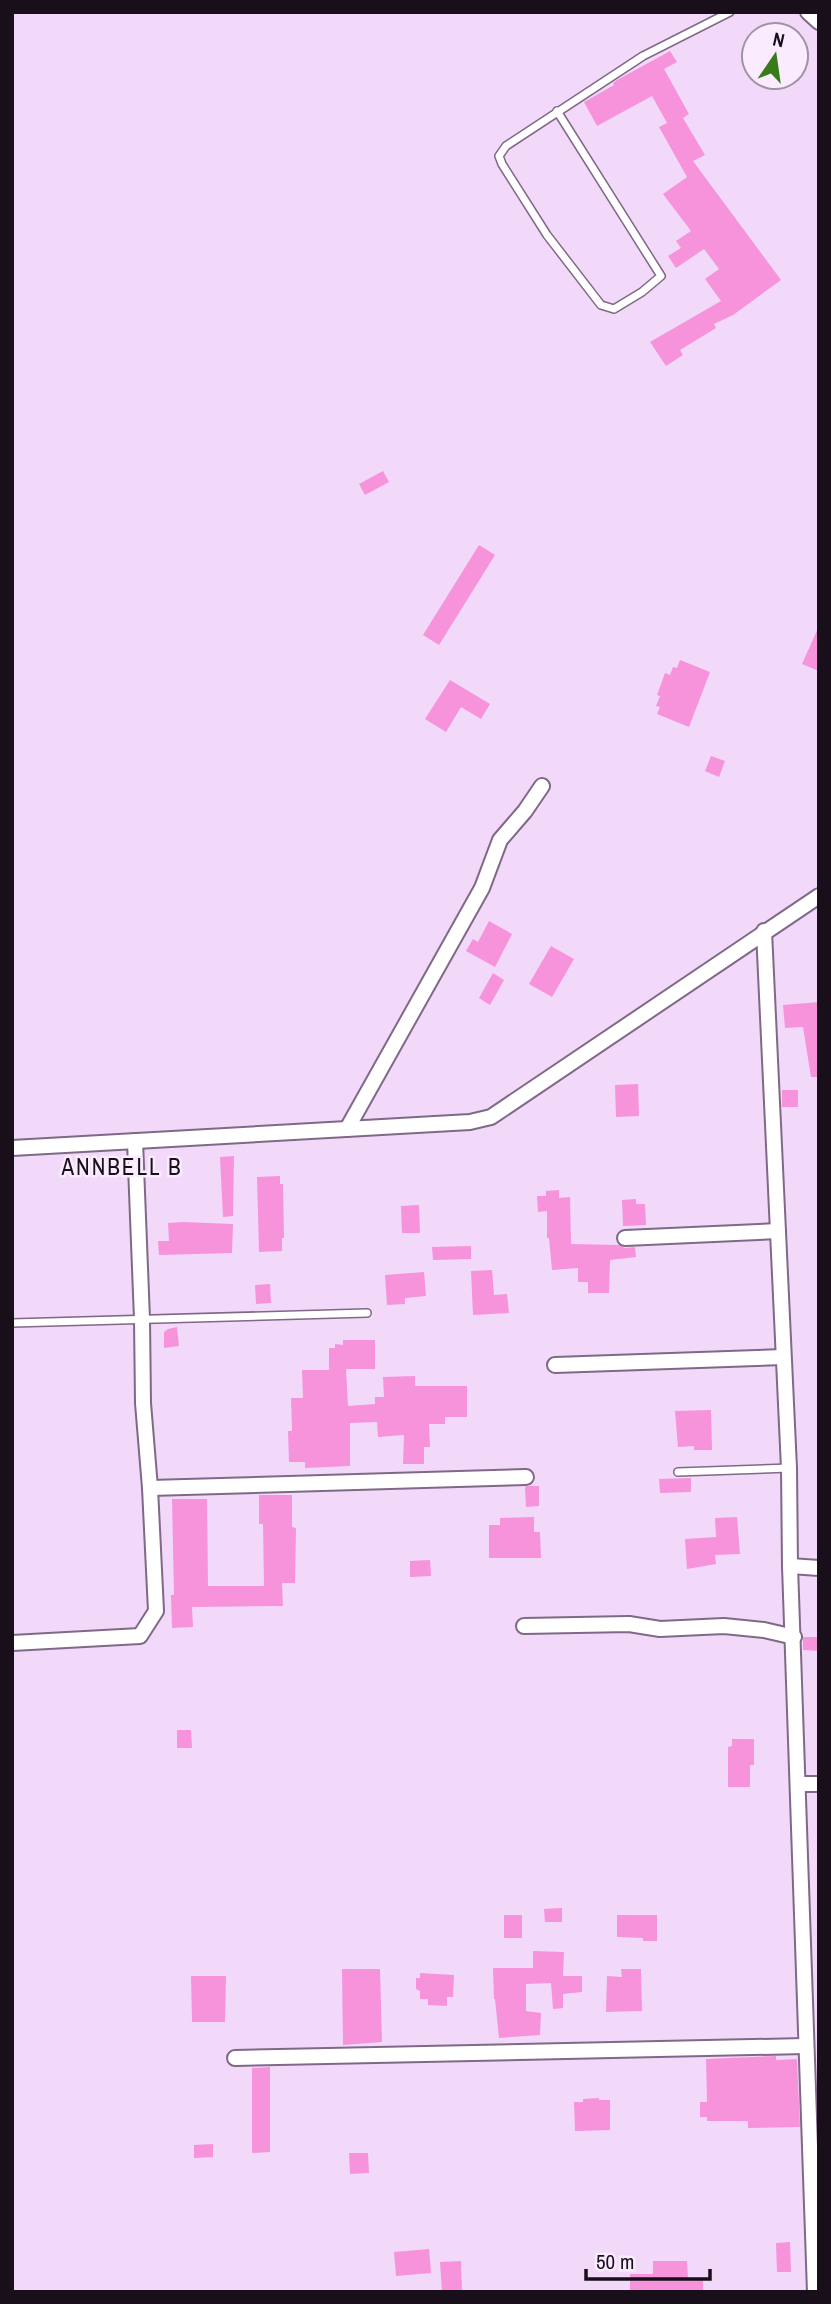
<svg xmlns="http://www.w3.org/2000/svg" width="831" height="2304" viewBox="0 0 831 2304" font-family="'Archivo Narrow',sans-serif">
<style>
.building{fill:#f693db}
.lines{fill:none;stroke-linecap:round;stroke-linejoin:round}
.lane-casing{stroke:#7f6986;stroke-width:10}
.street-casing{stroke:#7f6986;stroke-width:18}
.lane{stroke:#fff;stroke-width:7}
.street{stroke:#fff;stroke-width:14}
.labels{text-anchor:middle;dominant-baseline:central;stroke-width:5;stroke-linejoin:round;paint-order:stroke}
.quarter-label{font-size:23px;letter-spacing:2px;fill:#180f1a;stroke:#faebfe}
</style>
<rect width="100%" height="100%" fill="#f2d9fa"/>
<g class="building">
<path d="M 670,51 L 677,62 L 664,69 L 689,114 L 683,118 L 705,155 L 693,161 L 781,280 L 733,315 L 714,324 L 716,328 L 680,350 L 683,355 L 666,366 L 650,342 L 721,301 L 705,279 L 719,269 L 704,249 L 676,268 L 668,256 L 681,248 L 676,241 L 691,231 L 663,194 L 687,177 L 659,127 L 667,123 L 652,96 L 597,126 L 584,102 L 614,85 L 613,83 L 617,80 Z"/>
<path d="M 383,471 L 389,482 L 365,495 L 359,484 Z"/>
<path d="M 479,545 L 495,555 L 439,645 L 423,635 Z"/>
<path d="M 819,626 L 819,671 L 802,664 Z"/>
<path d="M 680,660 L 710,672 L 689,727 L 657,714 L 660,707 L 656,706 L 660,696 L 657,695 L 665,673 L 670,675 L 673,667 L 677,668 Z"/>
<path d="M 450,680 L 490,704 L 481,719 L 461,707 L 446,732 L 425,719 Z"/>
<path d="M 711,756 L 725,761 L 719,777 L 705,771 Z"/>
<path d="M 489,921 L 512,934 L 495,967 L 466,951 L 473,939 L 478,942 Z"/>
<path d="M 551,946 L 574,959 L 552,997 L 529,984 Z"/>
<path d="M 493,973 L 504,980 L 490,1005 L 479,998 Z"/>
<path d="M 819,1002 L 819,1077 L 811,1077 L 803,1027 L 785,1028 L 783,1005 Z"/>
<path d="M 638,1084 L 639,1116 L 616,1117 L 615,1085 Z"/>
<rect x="782" y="1090" width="16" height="17"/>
<path d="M 234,1156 L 233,1216 L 223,1217 L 220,1157 Z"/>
<path d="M 280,1176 L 280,1184 L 283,1184 L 284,1238 L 282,1238 L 282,1251 L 259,1252 L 257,1177 Z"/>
<path d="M 559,1190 L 559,1198 L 570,1197 L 571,1244 L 619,1245 L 625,1248 L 635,1247 L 636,1257 L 610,1260 L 609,1293 L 588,1293 L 588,1282 L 578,1282 L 578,1268 L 552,1270 L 549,1238 L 547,1238 L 547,1211 L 538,1212 L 537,1196 L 546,1196 L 546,1191 Z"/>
<path d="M 636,1199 L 636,1204 L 645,1204 L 646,1225 L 623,1226 L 622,1200 Z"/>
<path d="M 419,1205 L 420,1233 L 402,1233 L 401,1206 Z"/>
<path d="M 183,1222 L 233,1224 L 232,1253 L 159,1255 L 158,1241 L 169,1241 L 168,1223 Z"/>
<path d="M 471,1246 L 471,1259 L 433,1260 L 432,1247 Z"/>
<path d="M 492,1270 L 494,1295 L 507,1294 L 509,1313 L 473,1315 L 471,1271 Z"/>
<path d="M 424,1272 L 426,1296 L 405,1298 L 405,1304 L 387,1305 L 385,1275 Z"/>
<path d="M 270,1284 L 271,1303 L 256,1304 L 255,1285 Z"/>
<path d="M 177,1327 L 179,1346 L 164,1348 L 164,1332 L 168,1329 Z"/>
<path d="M 343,1340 L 375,1340 L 375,1369 L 346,1369 L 348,1406 L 375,1404 L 375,1397 L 384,1397 L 383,1377 L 415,1376 L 415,1386 L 467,1386 L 467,1417 L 445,1417 L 445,1424 L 429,1424 L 430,1447 L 424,1447 L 424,1464 L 403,1464 L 404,1435 L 378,1437 L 377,1422 L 350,1423 L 350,1466 L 305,1468 L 305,1462 L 289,1462 L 288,1431 L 292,1431 L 291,1398 L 303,1398 L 302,1370 L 329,1370 L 329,1348 L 335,1348 L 335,1344 L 343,1345 Z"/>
<path d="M 711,1410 L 712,1450 L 694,1450 L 694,1446 L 678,1447 L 675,1411 Z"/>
<path d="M 691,1478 L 691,1492 L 660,1493 L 659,1479 Z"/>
<path d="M 527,1486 L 539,1486 L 539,1506 L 526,1507 L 525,1487 Z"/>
<path d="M 259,1495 L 292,1495 L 292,1527 L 296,1528 L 295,1583 L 282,1583 L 283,1606 L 192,1607 L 193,1627 L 172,1628 L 171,1595 L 174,1595 L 172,1499 L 207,1499 L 208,1586 L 264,1586 L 263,1524 L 259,1524 Z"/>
<path d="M 534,1517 L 534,1532 L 540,1532 L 541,1558 L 489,1558 L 489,1525 L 500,1525 L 500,1518 Z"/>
<path d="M 737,1517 L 740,1554 L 715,1555 L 716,1564 L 687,1569 L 685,1539 L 716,1537 L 715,1518 Z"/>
<path d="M 430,1560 L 431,1576 L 410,1577 L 410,1561 Z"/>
<path d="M 803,1637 L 819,1637 L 819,1651 L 803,1650 Z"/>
<path d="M 177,1730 L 191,1730 L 192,1748 L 177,1748 Z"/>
<path d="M 732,1739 L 754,1739 L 754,1765 L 750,1765 L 750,1787 L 728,1787 L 728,1747 L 732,1746 Z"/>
<path d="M 562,1908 L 562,1922 L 545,1922 L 544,1909 Z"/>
<rect x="504" y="1915" width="18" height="23"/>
<path d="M 617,1915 L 657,1915 L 657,1941 L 643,1941 L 643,1938 L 617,1937 Z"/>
<path d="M 533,1951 L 564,1952 L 563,1976 L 582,1976 L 582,1992 L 563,1994 L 563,2008 L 553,2009 L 551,1983 L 526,1984 L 526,2011 L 541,2013 L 540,2035 L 499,2038 L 495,1999 L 494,1999 L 493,1968 L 533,1968 Z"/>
<path d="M 342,1969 L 380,1969 L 382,2042 L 343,2045 Z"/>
<path d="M 621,1969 L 641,1969 L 642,2011 L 606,2012 L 607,1976 L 622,1977 Z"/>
<path d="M 420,1973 L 454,1975 L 453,1997 L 447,1997 L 447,2006 L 428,2005 L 428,1999 L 420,1999 L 420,1991 L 416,1989 L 416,1978 L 420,1978 Z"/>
<path d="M 191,1976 L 226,1976 L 225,2022 L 192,2022 Z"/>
<path d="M 776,2056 L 776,2060 L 797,2059 L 800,2127 L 748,2128 L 748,2121 L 707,2121 L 707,2117 L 700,2117 L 700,2102 L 707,2102 L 706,2059 Z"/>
<path d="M 270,2067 L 270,2152 L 252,2153 L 252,2068 Z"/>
<path d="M 599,2098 L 599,2100 L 610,2100 L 610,2130 L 575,2131 L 574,2102 L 583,2102 L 583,2099 Z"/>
<path d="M 213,2144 L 213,2157 L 194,2158 L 194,2145 Z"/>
<path d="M 349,2153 L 368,2153 L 369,2173 L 350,2174 Z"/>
<path d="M 790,2242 L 791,2272 L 777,2272 L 776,2243 Z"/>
<path d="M 429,2249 L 431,2273 L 396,2276 L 394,2252 Z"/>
<path d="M 461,2261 L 462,2292 L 442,2292 L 440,2262 Z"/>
<path d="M 653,2261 L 687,2261 L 688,2279 L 703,2278 L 703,2292 L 630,2292 L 630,2274 L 653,2274 Z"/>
</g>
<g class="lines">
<g class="lane-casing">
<g id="lane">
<path d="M 557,111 L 661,276 L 642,292 L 614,309 L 601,305 L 547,235 L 502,164 L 499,156 L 506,146 L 643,56 L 730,12"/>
<path d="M 12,1323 L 367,1313"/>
<path d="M 678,1472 L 789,1468"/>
</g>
</g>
<g class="street-casing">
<g id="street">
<path d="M 808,12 L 819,22"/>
<path d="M 764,931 L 789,1468 L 790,1566 L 815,2292"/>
<path d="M 347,1129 L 482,888 L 500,840 L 525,811 L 542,786"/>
<path d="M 12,1148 L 470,1122 L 491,1117 L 819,896"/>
<path d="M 625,1238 L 778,1231"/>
<path d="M 555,1365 L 783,1357"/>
<path d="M 150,1488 L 526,1477"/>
<path d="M 790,1566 L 819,1568"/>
<path d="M 524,1626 L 629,1624 L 660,1629 L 724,1626 L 764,1630 L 794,1637"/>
<path d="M 12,1643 L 140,1636 L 156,1611 L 150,1488 L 143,1403 L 142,1319 L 135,1141"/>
<path d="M 798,1784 L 819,1784"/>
<path d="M 235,2058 L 805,2046"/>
</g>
</g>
<use href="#lane" class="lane"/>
<use href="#street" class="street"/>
</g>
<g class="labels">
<g class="quarter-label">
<text x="122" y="1166">ANNBELL B</text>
</g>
</g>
<rect width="831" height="2304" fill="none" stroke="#180f1a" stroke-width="28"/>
<g transform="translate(775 56) rotate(13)"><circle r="33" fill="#faebfe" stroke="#a093a3" stroke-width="2"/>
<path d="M0-5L12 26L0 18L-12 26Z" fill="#397b1a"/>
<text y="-10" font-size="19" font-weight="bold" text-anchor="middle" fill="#180f1a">N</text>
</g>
<path d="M586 2269v10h124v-10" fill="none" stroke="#180f1a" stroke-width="3.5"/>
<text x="596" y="2269" font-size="21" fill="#180f1a" stroke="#faebfe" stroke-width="5" paint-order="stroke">50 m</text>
</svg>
